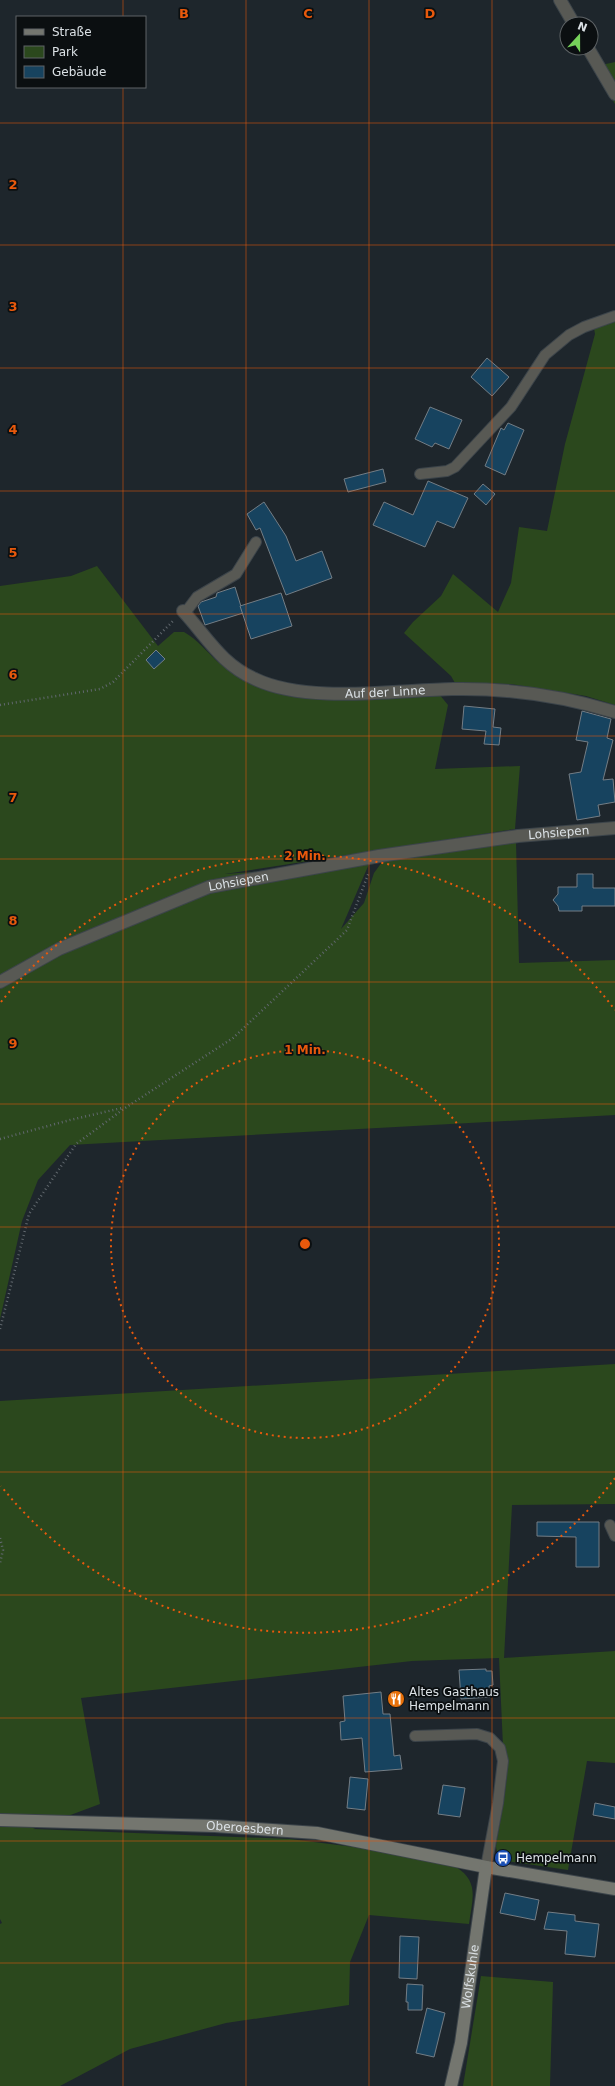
<svg xmlns="http://www.w3.org/2000/svg" width="615" height="2086" viewBox="0 0 615 2086" font-family="'DejaVu Sans',sans-serif">
<style>
.green{fill:#2b481d}
.building{fill:#17435f;stroke:#737d85}
.lines{fill:none;stroke-linecap:round;stroke-linejoin:round}
.lane-casing{stroke:#3c444a;stroke-width:12}
.street-casing{stroke:#3c444a;stroke-width:14}
.secondary-casing{stroke:#3c444a;stroke-width:14}
.path{stroke:#61686e;stroke-width:2.5;stroke-dasharray:1 3;stroke-linecap:butt}
.lane{stroke:#585954;stroke-width:10}
.street{stroke:#585954;stroke-width:12}
.secondary{stroke:#74766f;stroke-width:12}
.grid{fill:none;stroke:#e8590c;stroke-width:1;stroke-opacity:0.55}
.ring{fill:none;stroke:#e8590c;stroke-width:2;stroke-dasharray:2 4}
.labels{text-anchor:middle;dominant-baseline:central;stroke-width:3.5;stroke-linejoin:round;paint-order:stroke}
.street-label{font-size:12px;fill:#dbe1e5;stroke:#0b0f11}
.poi-label{font-size:12px;fill:#dbe1e5;stroke:#0b0f11;text-anchor:start}
.grid-label{font-size:13px;text-anchor:middle;font-weight:bold;fill:#e8590c;stroke:#0b0f11;stroke-width:3.5;stroke-linejoin:round;paint-order:stroke}
.centre{fill:#e8590c;stroke:#0b0f11;stroke-width:2}
.ring-label{font-size:12px;text-anchor:middle;font-weight:bold;fill:#e8590c;stroke:#0b0f11;stroke-width:3.5;stroke-linejoin:round;paint-order:stroke}
</style>
<rect width="100%" height="100%" fill="#1e262c"/>
<g class="green">
<path d="M 615,62 L 615,104 L 592,67 Z"/>
<path d="M 615,321 L 615,705 L 586,696 L 511,684 L 455,683 L 451,676 L 404,633 L 413,622 L 441,596 L 453,574 L 498,612 L 511,583 L 519,527 L 547,531 L 565,444 L 595,334 L 594,328 Z"/>
<path d="M 97,566 L 158,646 L 174,632 L 184,632 C 197,639 207,652 218,662 C 243,682 268,693 299,698 L 439,694 L 448,705 L 435,769 L 520,766 L 515,829 L 225,874 L 369,864 L 341,929 L 364,903 L 374,873 L 382,862 L 516,842 L 519,963 L 615,960 L 615,1115 L 70,1145 L 38,1180 L 22,1221 L 0,1319 L 0,586 L 71,576 Z"/>
<path d="M 615,1364 L 615,1504 L 512,1505 L 504,1658 L 615,1651 L 615,1763 L 587,1761 L 568,1870 L 499,1860 L 496,1847 C 499,1823 514,1766 503,1746 L 499,1658 L 412,1661 L 81,1698 L 100,1804 L 33,1829 L 290,1839 L 354,1847 L 456,1867 C 480,1882 472,1900 469,1924 L 369,1915 L 350,1962 L 349,2005 L 226,2023 L 130,2049 L 60,2086 L 0,2086 L 0,1924 L 2,1923 L 0,1919 L 0,1401 Z"/>
<path d="M 481,1976 L 553,1982 L 550,2086 L 463,2086 Z"/>
</g>
<g class="building">
<path d="M 487,358 L 509,377 L 492,396 L 471,377 Z"/>
<path d="M 430,407 L 462,420 L 449,449 L 435,443 L 432,447 L 415,439 Z"/>
<path d="M 508,423 L 524,430 L 505,475 L 485,466 L 501,428 L 504,430 Z"/>
<path d="M 383,469 L 386,482 L 348,492 L 344,479 Z"/>
<path d="M 428,481 L 468,498 L 454,528 L 437,521 L 425,547 L 373,525 L 384,502 L 413,515 Z"/>
<path d="M 483,484 L 495,494 L 486,505 L 474,494 Z"/>
<path d="M 264,502 L 286,536 L 296,561 L 322,551 L 332,578 L 286,595 L 260,528 L 256,530 L 247,514 Z"/>
<path d="M 235,587 L 243,613 L 205,625 L 198,606 L 201,602 L 216,597 L 217,593 Z"/>
<path d="M 281,593 L 292,626 L 251,639 L 240,606 Z"/>
<path d="M 156,650 L 165,659 L 154,669 L 146,660 Z"/>
<path d="M 464,706 L 495,709 L 493,727 L 501,728 L 499,745 L 484,744 L 486,731 L 462,729 Z"/>
<path d="M 582,711 L 611,719 L 607,738 L 613,740 L 603,780 L 613,779 L 615,802 L 598,805 L 600,816 L 577,820 L 569,774 L 581,772 L 588,742 L 576,740 Z"/>
<path d="M 577,874 L 593,874 L 593,888 L 615,888 L 615,906 L 582,906 L 582,911 L 559,911 L 558,906 L 553,900 L 558,894 L 558,887 L 577,887 Z"/>
<path d="M 537,1522 L 599,1522 L 599,1567 L 576,1567 L 576,1537 L 537,1536 Z"/>
<path d="M 486,1669 L 486,1671 L 492,1671 L 493,1685 L 489,1686 L 490,1697 L 461,1699 L 459,1670 Z"/>
<path d="M 381,1692 L 383,1714 L 390,1714 L 394,1756 L 400,1755 L 402,1769 L 365,1772 L 362,1738 L 341,1740 L 340,1722 L 345,1721 L 343,1696 Z"/>
<path d="M 350,1777 L 368,1779 L 365,1810 L 347,1808 Z"/>
<path d="M 443,1785 L 465,1788 L 460,1817 L 438,1814 Z"/>
<path d="M 595,1803 L 615,1807 L 615,1819 L 593,1815 Z"/>
<path d="M 505,1893 L 539,1900 L 535,1920 L 500,1913 Z"/>
<path d="M 548,1912 L 575,1915 L 575,1921 L 599,1924 L 595,1957 L 565,1954 L 567,1931 L 544,1929 Z"/>
<path d="M 400,1936 L 419,1937 L 417,1979 L 399,1978 Z"/>
<path d="M 407,1984 L 423,1985 L 422,2010 L 408,2010 L 408,2002 L 406,2002 Z"/>
<path d="M 427,2008 L 445,2013 L 434,2057 L 416,2053 Z"/>
</g>
<g class="lines">
<g class="lane-casing">
<g id="lane">
<path d="M 420,474 L 447,471 L 455,467 L 511,407 L 545,355 L 569,335 L 584,327 L 615,316"/>
<path d="M 185,613 L 197,597 L 236,574 L 256,542"/>
<path d="M 610,1525 L 615,1536"/>
<path d="M 415,1736 L 477,1734 L 490,1738 L 500,1748 L 503,1761 L 498,1803 L 486,1867"/>
</g>
</g>
<g class="street-casing">
<g id="street">
<path d="M 560,0 L 574,24"/>
<path d="M 588,48 L 615,94"/>
<path id="s1" d="M 183,611 C 207,637 221,664 255,679 C 307,704 395,690 453,689 C 508,688 563,696 615,712"/>
<path id="s2" d="M 0,982 L 59,949 L 209,887 L 379,856 L 518,836 L 615,828"/>
</g>
</g>
<g class="secondary-casing">
<g id="secondary">
<path id="s3" d="M 0,1820 L 215,1826 L 317,1833 L 486,1867 L 615,1889"/>
<path id="s4" d="M 451,2086 L 461,2043 L 486,1867"/>
</g>
</g>
<g class="path">
<path d="M 0,705 L 100,689 L 113,682 L 174,620"/>
<path d="M 0,1139 L 70,1120 L 122,1108"/>
<path d="M 0,1329 L 29,1214 L 76,1144 L 125,1108 L 233,1038 L 347,930 L 369,872"/>
<path d="M 0,1538 L 3,1550 L 0,1563"/>
</g>
<use href="#lane" class="lane"/>
<use href="#street" class="street"/>
<use href="#secondary" class="secondary"/>
</g>
<path class="grid" d="M 123,0 L 123,17M 246,0 L 246,2086M 369,0 L 369,2086M 492,0 L 492,2086M 123,87 L 123,2086M 0,123 L 615,123M 0,245 L 615,245M 0,368 L 615,368M 0,491 L 615,491M 0,614 L 615,614M 0,736 L 615,736M 0,859 L 615,859M 0,982 L 615,982M 0,1104 L 615,1104M 0,1227 L 615,1227M 0,1350 L 615,1350M 0,1472 L 615,1472M 0,1595 L 615,1595M 0,1718 L 615,1718M 0,1841 L 615,1841M 0,1963 L 615,1963"/>
<g class="ring">
<circle cx="305" cy="1244" r="194"/>
<path d="M615 1478A388 388 0 0 1 1 1486M1 1002A388 388 0 0 1 615 1010"/>
</g>
<defs>
<g id="restaurant-disc" transform="scale(0.9)"><circle r="9.5" fill="#e8710a" stroke="#0b0f11"/><path d="M-5-6h1v4h1v-4h1v4h1v-4h1v5L-1.5 .5V6h-2V.5L-5-1ZM5-6V6H3V1.5H1.5Q1.5-4 5-6Z" fill="#fff"/></g>
<g id="bus-disc" transform="scale(0.9)"><circle r="9.5" fill="#1a4fb4" stroke="#0b0f11"/><path d="M-5-6H5V4H4V6H2V4H-2V6H-4V4H-5ZM-3.5-4V0h7V-4ZM-3.5 1.2v1.5H-2V1.2ZM2 1.2v1.5H3.5V1.2Z" fill="#fff"/></g>
</defs>
<g fill-rule="evenodd">
<use href="#restaurant-disc" x="396" y="1699"/>
<use href="#bus-disc" x="503" y="1858"/>
</g>
<g class="labels">
<g class="street-label">
<text stroke="none"><textPath href="#s1" startOffset="232">Auf der Linne</textPath></text>
<text stroke="none"><textPath href="#s2" startOffset="584">Lohsiepen</textPath></text>
<text stroke="none"><textPath href="#s2" startOffset="260">Lohsiepen</textPath></text>
<text stroke="none"><textPath href="#s3" startOffset="245">Oberoesbern</textPath></text>
<text stroke="none"><textPath href="#s4" startOffset="111">Wolfskuhle</textPath></text>
</g>
<g class="poi-label">
<text x="409" y="1692">Altes Gasthaus<tspan x="409" dy="14">Hempelmann</tspan></text>
<text x="516" y="1858">Hempelmann</text>
</g>
</g>
<g class="grid-label">
<text x="184" y="18">B</text>
<text x="308" y="18">C</text>
<text x="430" y="18">D</text>
<text x="13" y="189">2</text>
<text x="13" y="311">3</text>
<text x="13" y="434">4</text>
<text x="13" y="557">5</text>
<text x="13" y="679">6</text>
<text x="13" y="802">7</text>
<text x="13" y="925">8</text>
<text x="13" y="1048">9</text>
</g>
<circle cx="305" cy="1244" r="6" class="centre"/>
<g class="ring-label">
<text x="305" y="860">2 Min.</text>
<text x="305" y="1054">1 Min.</text>
</g>
<rect x="16" y="16" width="130" height="72" fill="#0b0f11" stroke="#5e6366"/>
<rect x="24" y="29" width="20" height="6" fill="#74766f" stroke="#5e6366"/>
<text x="52" y="36" font-size="12" fill="#dbe1e5">Straße</text>
<rect x="24" y="46" width="20" height="12" fill="#2b481d" stroke="#5e6366"/>
<text x="52" y="56" font-size="12" fill="#dbe1e5">Park</text>
<rect x="24" y="66" width="20" height="12" fill="#17435f" stroke="#5e6366"/>
<text x="52" y="76" font-size="12" fill="#dbe1e5">Gebäude</text>
<g transform="translate(579 36) rotate(21)"><circle r="19" fill="#0b0f11" stroke="#5e6366"/>
<path d="M0-3L7 15L0 10L-7 15Z" fill="#76d25a"/>
<text y="-6" font-size="11" font-weight="bold" text-anchor="middle" fill="#dbe1e5">N</text>
</g>
</svg>
